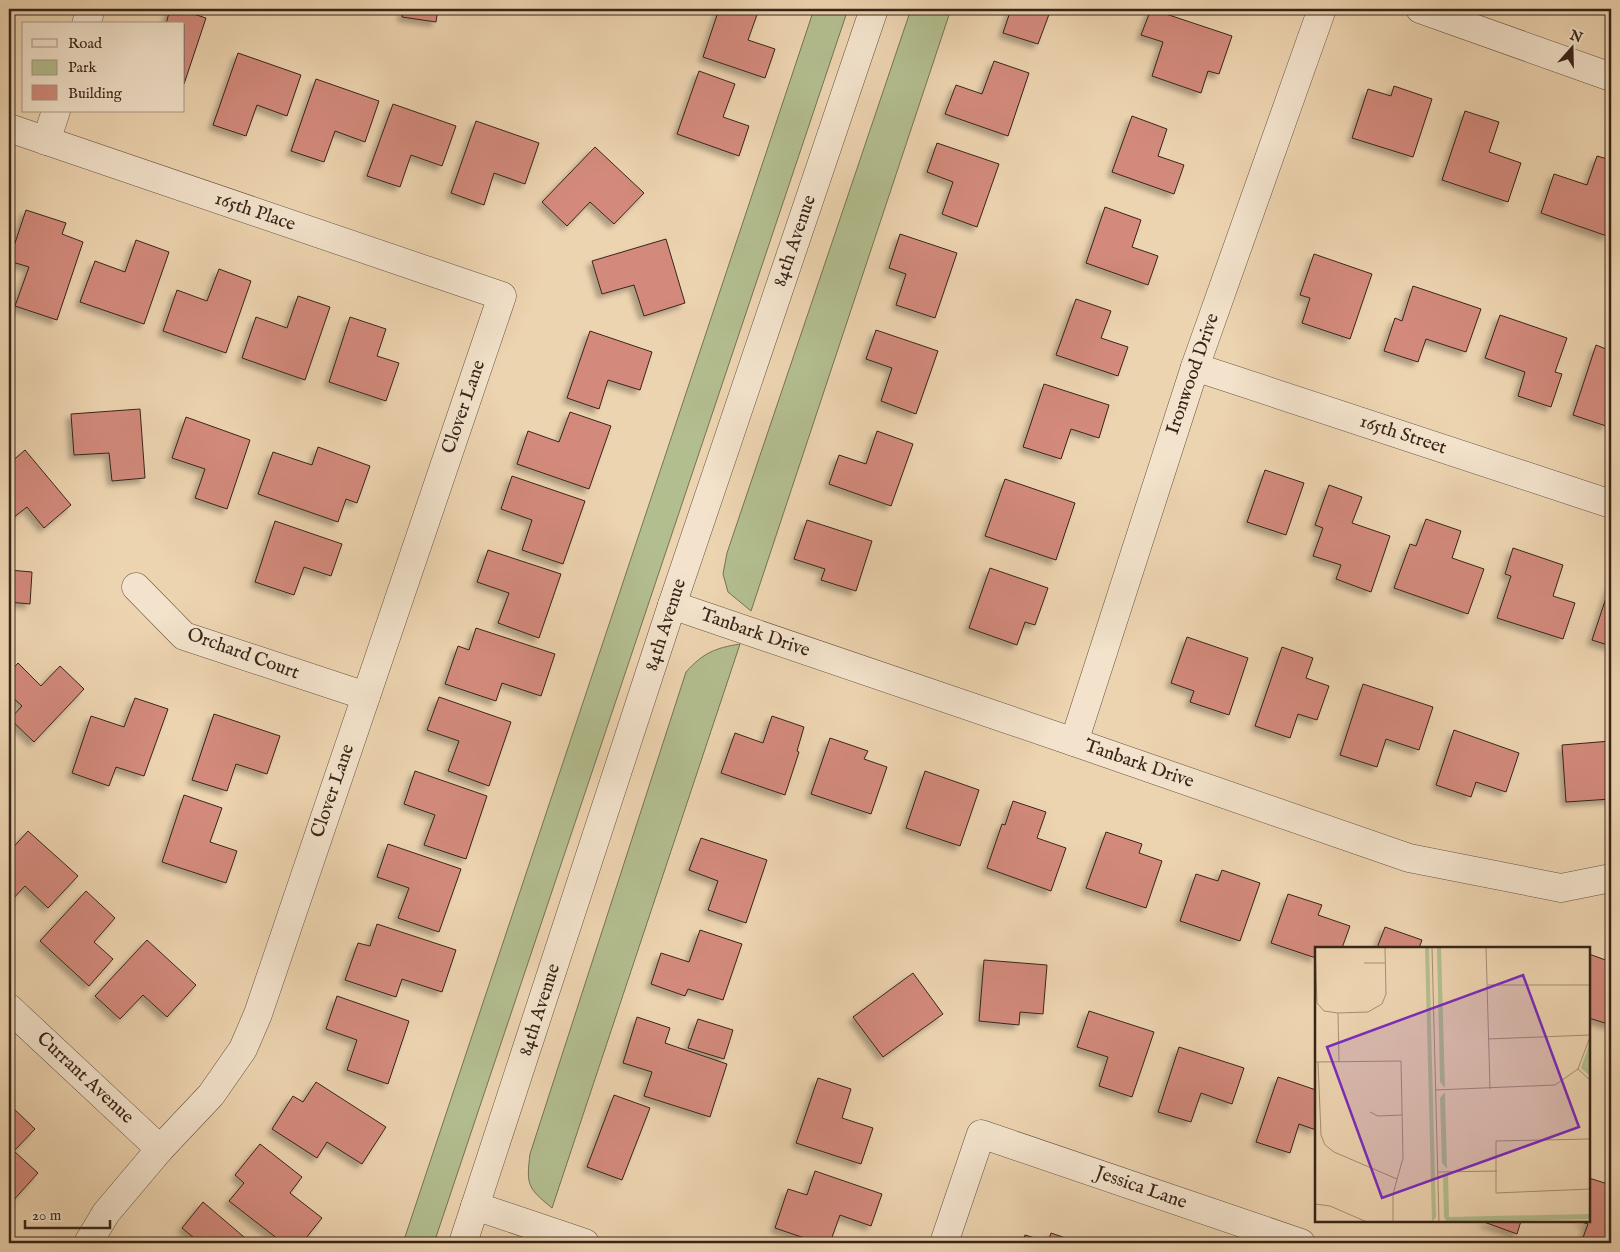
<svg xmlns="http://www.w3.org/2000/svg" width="1620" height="1252" viewBox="0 0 1620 1252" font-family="'IM FELL English',serif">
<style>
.green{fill:#b3be8f;stroke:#767254}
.building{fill:#d38a7c;stroke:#38251a;filter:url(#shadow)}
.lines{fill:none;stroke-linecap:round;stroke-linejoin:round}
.minor-casing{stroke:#655140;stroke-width:29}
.minor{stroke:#f3e3cc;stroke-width:28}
.labels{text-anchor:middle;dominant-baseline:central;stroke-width:4;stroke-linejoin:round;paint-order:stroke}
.street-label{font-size:19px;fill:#38251a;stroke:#f3e3cc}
.inset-road{fill:none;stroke:#a58e74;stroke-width:1}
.view{fill:#7b2cbf;fill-opacity:0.15;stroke:#7b2cbf;stroke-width:2.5}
.inset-edge{fill:none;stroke:#38251a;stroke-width:2.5}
</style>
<defs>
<filter id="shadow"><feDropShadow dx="-4.5" dy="4.5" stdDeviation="2.5" flood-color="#0004"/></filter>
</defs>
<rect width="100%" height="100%" fill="#edd4b0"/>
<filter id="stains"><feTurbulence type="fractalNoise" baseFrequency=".004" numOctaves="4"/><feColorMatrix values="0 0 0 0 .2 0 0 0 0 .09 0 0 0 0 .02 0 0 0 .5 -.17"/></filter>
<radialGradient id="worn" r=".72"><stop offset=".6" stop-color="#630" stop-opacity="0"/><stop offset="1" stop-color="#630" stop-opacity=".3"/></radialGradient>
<g class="green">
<path d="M 814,9 L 848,9 L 434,1243 L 403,1243 Z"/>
<path d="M 911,9 L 951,9 L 751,611 L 728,592 L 723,574 L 727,553 Z"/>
<path d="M 740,644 L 552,1208 C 528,1188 526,1186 530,1154 L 686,672 C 703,653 715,648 740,644 Z"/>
</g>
<g class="building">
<path d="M 170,9 L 178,9 L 206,18 L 184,84 L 184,24 L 166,24 Z"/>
<path d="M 403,9 L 438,9 L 436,22 L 402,17 Z"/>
<path d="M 719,9 L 759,9 L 748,40 L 775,49 L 765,78 L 703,57 Z"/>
<path d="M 1011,9 L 1051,9 L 1038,44 L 1003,33 Z"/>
<path d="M 1151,9 L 1232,36 L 1219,74 L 1208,71 L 1201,93 L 1152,76 L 1163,42 L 1141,35 Z"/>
<path d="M 238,53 L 301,75 L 287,116 L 257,105 L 246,136 L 213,125 Z"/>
<path d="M 994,61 L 1029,73 L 1008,136 L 945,114 L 956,85 L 982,94 Z"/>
<path d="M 699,71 L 735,84 L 723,117 L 749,126 L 739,156 L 677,134 Z"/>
<path d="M 316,79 L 379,101 L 365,142 L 335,131 L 324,162 L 291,151 Z"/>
<path d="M 1394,86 L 1432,99 L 1413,157 L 1352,138 L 1368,89 L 1391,96 Z"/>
<path d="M 393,104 L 456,126 L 442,166 L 411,155 L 400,187 L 367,176 Z"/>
<path d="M 1465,111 L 1499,122 L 1489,152 L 1521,163 L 1508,202 L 1442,180 Z"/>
<path d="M 1132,116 L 1167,129 L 1158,156 L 1184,165 L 1174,194 L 1112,172 Z"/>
<path d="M 476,121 L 539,143 L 525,184 L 494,173 L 484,205 L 451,193 Z"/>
<path d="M 937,143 L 999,164 L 977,227 L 942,214 L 953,182 L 927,172 Z"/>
<path d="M 595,147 L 644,193 L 614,224 L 590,202 L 567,226 L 542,202 Z"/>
<path d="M 1597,156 L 1611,160 L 1611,223 L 1607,236 L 1541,213 L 1554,174 L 1587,185 Z"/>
<path d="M 1105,207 L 1141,220 L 1132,247 L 1158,256 L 1148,285 L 1086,263 Z"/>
<path d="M 26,210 L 66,223 L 62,234 L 83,242 L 57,320 L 15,306 L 29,267 L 9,261 Z"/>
<path d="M 900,234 L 957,253 L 935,318 L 896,305 L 906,274 L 889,268 Z"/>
<path d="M 666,239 L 685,303 L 644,316 L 634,285 L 602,294 L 592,261 Z"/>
<path d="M 136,240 L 169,252 L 144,324 L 80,302 L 95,261 L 125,272 Z"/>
<path d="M 1314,254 L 1372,274 L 1350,339 L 1302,323 L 1310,298 L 1300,295 Z"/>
<path d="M 219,269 L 251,281 L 226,353 L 163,331 L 177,290 L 207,301 Z"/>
<path d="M 1413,286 L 1481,309 L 1466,352 L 1426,339 L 1418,362 L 1384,351 L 1395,318 L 1402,321 Z"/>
<path d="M 298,296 L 330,307 L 305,380 L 242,358 L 256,317 L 287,328 Z"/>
<path d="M 1076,299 L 1111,311 L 1101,338 L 1128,347 L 1118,376 L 1056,355 Z"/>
<path d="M 1500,315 L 1567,338 L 1555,372 L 1562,374 L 1551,407 L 1518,396 L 1525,372 L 1485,358 Z"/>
<path d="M 350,317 L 386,329 L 377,356 L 399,363 L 386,401 L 329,382 Z"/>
<path d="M 876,330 L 938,351 L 916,414 L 881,401 L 892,368 L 866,359 Z"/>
<path d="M 590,331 L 652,352 L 640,390 L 608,380 L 599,409 L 567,398 Z"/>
<path d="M 1596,345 L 1611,351 L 1611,412 L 1606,426 L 1573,415 Z"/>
<path d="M 1044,384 L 1109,405 L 1099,438 L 1071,429 L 1061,459 L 1023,447 Z"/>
<path d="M 140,409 L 145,478 L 112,481 L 109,453 L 74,455 L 71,414 Z"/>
<path d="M 570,412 L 611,426 L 589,489 L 517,464 L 528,431 L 559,442 Z"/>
<path d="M 186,417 L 250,440 L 227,509 L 195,498 L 205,469 L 172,458 Z"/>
<path d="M 877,431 L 913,444 L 891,506 L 829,484 L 839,455 L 866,464 Z"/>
<path d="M 318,447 L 370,466 L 357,503 L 346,499 L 338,522 L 258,494 L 273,452 L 312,465 Z"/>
<path d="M 25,450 L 71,505 L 44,528 L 27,507 L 9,521 L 9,464 Z"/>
<path d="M 1265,470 L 1304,483 L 1286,535 L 1247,522 Z"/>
<path d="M 512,476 L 585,501 L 563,564 L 522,550 L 532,520 L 501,509 Z"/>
<path d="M 1005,479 L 1075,503 L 1056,560 L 985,536 Z"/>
<path d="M 1329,485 L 1362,497 L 1352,523 L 1390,536 L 1371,592 L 1336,579 L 1341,565 L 1313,556 L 1323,528 L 1315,525 Z"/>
<path d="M 1426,519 L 1461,531 L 1452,558 L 1484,569 L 1468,614 L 1394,588 L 1410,544 L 1416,546 Z"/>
<path d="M 807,520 L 872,541 L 856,591 L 821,580 L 825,569 L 794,559 Z"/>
<path d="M 275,521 L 342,544 L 331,576 L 304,567 L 294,595 L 255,582 Z"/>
<path d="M 1513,548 L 1563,565 L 1553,596 L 1575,603 L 1563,639 L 1497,618 L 1511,576 L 1505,574 Z"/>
<path d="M 488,550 L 561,574 L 539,638 L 498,623 L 509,593 L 477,582 Z"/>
<path d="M 990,568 L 1048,588 L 1035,625 L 1025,622 L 1017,645 L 969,628 Z"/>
<path d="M 9,570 L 32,572 L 30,604 L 9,602 Z"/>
<path d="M 1611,583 L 1611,646 L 1592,640 Z"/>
<path d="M 476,628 L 555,654 L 541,696 L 502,683 L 496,701 L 445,684 L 458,646 L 469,650 Z"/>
<path d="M 1187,637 L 1248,658 L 1229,715 L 1190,702 L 1194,691 L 1171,683 Z"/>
<path d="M 1282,647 L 1313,658 L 1306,678 L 1329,686 L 1317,720 L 1298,714 L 1290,738 L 1255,726 Z"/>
<path d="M 18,663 L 41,686 L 60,666 L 84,689 L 34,742 L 10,719 L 22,706 L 9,694 L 9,673 Z"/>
<path d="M 1363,684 L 1433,707 L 1419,750 L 1386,739 L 1377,767 L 1340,755 Z"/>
<path d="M 439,697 L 511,722 L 489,786 L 448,771 L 459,741 L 427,730 Z"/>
<path d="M 135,698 L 168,709 L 144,776 L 116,767 L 109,786 L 72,773 L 91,716 L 124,727 Z"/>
<path d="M 214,714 L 280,736 L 267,774 L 236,764 L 227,791 L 192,780 Z"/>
<path d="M 772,716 L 804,727 L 797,751 L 799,752 L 785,795 L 721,773 L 735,733 L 763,743 Z"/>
<path d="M 1454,730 L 1519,753 L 1506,792 L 1476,782 L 1471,797 L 1436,785 Z"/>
<path d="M 830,738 L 868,751 L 864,759 L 887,767 L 871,814 L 811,794 Z"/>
<path d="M 1611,741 L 1611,799 L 1566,802 L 1562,745 Z"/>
<path d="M 415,771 L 487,796 L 466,859 L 424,845 L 435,815 L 404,804 Z"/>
<path d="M 925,771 L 979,790 L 960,846 L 906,828 Z"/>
<path d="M 184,795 L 222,808 L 210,842 L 237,851 L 226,883 L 162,862 Z"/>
<path d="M 1013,801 L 1046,812 L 1037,838 L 1066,848 L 1051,891 L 987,868 L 1002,824 L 1005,825 Z"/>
<path d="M 28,831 L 78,876 L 48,908 L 25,886 L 9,903 L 9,852 Z"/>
<path d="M 1106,832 L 1142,844 L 1139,853 L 1162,861 L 1146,908 L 1086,888 Z"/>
<path d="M 701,838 L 767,860 L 746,923 L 708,910 L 718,881 L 689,870 Z"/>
<path d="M 388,844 L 461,869 L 439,932 L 398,918 L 409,888 L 377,877 Z"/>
<path d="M 1222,870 L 1260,883 L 1240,941 L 1180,921 L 1196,874 L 1218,881 Z"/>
<path d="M 86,891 L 115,918 L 94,942 L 113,959 L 89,986 L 40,941 Z"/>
<path d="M 1288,894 L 1322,905 L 1318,915 L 1350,926 L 1342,948 L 1316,948 L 1316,958 L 1271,943 Z"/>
<path d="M 377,924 L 456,950 L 442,992 L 402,979 L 396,997 L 345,980 L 358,943 L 370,946 Z"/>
<path d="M 1385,927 L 1422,940 L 1419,948 L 1377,948 Z"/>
<path d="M 700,930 L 742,944 L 723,1000 L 688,989 L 685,996 L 651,984 L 661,953 L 689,962 Z"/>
<path d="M 147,940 L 196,985 L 167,1017 L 143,995 L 120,1019 L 95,996 Z"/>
<path d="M 1589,954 L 1611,962 L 1611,1025 L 1589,1018 Z"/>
<path d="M 984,960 L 1047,965 L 1043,1014 L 1020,1012 L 1019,1025 L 979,1021 Z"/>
<path d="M 913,973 L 943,1014 L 883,1057 L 853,1017 Z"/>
<path d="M 337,996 L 409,1021 L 388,1084 L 347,1070 L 357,1040 L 326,1029 Z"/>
<path d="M 1089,1011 L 1154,1032 L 1132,1097 L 1099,1086 L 1108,1057 L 1077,1047 Z"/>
<path d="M 637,1017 L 670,1028 L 665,1043 L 727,1064 L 710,1117 L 644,1096 L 652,1072 L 623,1063 Z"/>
<path d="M 698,1019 L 733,1030 L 724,1059 L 688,1048 Z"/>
<path d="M 1179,1047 L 1244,1068 L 1232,1104 L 1201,1093 L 1191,1122 L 1158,1112 Z"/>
<path d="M 1278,1077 L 1316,1090 L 1316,1130 L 1299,1124 L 1290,1153 L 1256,1142 Z"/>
<path d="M 818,1078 L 851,1089 L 842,1118 L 873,1128 L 861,1164 L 796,1143 Z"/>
<path d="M 316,1082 L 386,1127 L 362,1164 L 327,1142 L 317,1158 L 272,1129 L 293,1096 L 303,1102 Z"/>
<path d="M 614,1095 L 650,1108 L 622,1180 L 587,1167 Z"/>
<path d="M 10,1105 L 35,1129 L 14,1151 L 38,1173 L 11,1203 L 9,1201 L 9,1107 Z"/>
<path d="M 260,1144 L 302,1177 L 290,1193 L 322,1218 L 302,1243 L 283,1243 L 229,1201 L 244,1183 L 235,1175 Z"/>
<path d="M 815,1171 L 882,1194 L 871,1226 L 840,1215 L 830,1243 L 819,1243 L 775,1228 L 788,1189 L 807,1195 Z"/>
<path d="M 1589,1178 L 1611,1185 L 1611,1243 L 1581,1243 L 1588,1224 L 1579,1221 L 1589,1221 Z"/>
<path d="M 203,1202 L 251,1243 L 200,1243 L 182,1228 Z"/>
<path d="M 1484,1221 L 1521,1221 L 1517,1234 L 1484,1222 Z"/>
<path d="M 1051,1233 L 1080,1243 L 1022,1243 L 1025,1235 L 1048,1242 Z"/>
</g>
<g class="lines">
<g class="minor-casing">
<g id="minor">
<path d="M 1420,9 L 1611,77"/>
<path d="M 86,24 L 91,9"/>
<path d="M 9,128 L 502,296 L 258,1014 L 243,1049 L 211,1095 L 160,1149 L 106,1213 L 88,1243"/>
<path d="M 46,141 L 56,111"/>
<path d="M 1195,367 L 1611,504"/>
<path d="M 136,587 L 184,636 L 366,696"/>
<path d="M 672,605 L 1074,742 L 1409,858 L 1561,888 L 1611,878"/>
<path d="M 1074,742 L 1195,367 L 1322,9"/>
<path d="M 9,1008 L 160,1149"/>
<path d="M 475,1206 L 585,1243"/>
<path d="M 463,1243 L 672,605 L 874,9"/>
<path d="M 944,1243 L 981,1134 L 1301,1243"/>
</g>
</g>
<use href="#minor" class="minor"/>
</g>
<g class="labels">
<g class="street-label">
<text transform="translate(255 212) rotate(19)">165th Place</text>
<text transform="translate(795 241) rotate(-71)">84th Avenue</text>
<text transform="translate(1193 374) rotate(-71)">Ironwood Drive</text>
<text transform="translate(464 407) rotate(-71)">Clover Lane</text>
<text transform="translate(1403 435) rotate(18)">165th Street</text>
<text transform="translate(666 625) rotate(-72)">84th Avenue</text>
<text transform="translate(755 633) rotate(19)">Tanbark Drive</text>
<text transform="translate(243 654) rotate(20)">Orchard Court</text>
<text transform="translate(1139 764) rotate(19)">Tanbark Drive</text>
<text transform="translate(333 791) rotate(-71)">Clover Lane</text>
<text transform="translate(540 1010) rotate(-72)">84th Avenue</text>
<text transform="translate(85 1078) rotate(43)">Currant Avenue</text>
<text transform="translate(1141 1188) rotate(19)">Jessica Lane</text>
</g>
</g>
<g transform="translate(1315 947)">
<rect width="275" height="275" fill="#edd4b0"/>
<path d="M 110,0 L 114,0 L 121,270 L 117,275 ZM 122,0 L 126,0 L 130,141 L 125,135 ZM 275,95 L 275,129 L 266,121 ZM 130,145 L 132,222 L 127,216 L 125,151 ZM 133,227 L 134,270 L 275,267 L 275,272 L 132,275 L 129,270 L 128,231 Z" fill="#b3be8f"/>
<path class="inset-road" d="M 0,0 L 2,56 L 9,64 L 23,66 L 53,65 L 67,57 L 71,47 L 70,0M 117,0 L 124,275M 171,0 L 175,142M 49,16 L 71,16M 173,38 L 275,38M 23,66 L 24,115M 173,92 L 275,88M 0,115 L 86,114 L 88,211 L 78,247 L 78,275M 3,115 L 6,188 L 10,198 L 19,205 L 82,232M 263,122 L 275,133M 120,143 L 240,138 L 263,122 L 275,90M 55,165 L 63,169 L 87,168M 275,192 L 181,194 L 181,246 L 275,242M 123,225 L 182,224M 0,257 L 15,259 L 52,275"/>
<path class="view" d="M 208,28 L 264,180 L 67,251 L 12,100 Z"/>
<rect width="275" height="275" class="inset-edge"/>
</g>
<rect width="1620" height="1252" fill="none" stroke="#edd4b0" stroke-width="30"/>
<rect x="10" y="10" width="1600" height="1232" fill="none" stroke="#38251a" stroke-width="2.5"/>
<rect x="15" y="15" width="1590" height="1222" fill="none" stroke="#38251a"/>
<rect x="22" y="22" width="162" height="90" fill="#f3e3cc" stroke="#a89785"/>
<rect x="32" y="39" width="25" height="8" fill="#f3e3cc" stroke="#a89785"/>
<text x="68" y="48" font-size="15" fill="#38251a">Road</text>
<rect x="32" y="60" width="25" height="15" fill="#b3be8f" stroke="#a89785"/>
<text x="68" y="72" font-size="15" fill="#38251a">Park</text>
<rect x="32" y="85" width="25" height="15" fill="#d38a7c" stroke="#a89785"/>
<text x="68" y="98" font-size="15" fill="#38251a">Building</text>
<g transform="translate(1572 48) rotate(20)" stroke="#f3e3cc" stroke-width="4" paint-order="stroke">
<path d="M0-4L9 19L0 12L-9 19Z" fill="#38251a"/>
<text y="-8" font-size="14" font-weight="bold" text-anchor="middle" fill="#38251a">N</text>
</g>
<path d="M25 1220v8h85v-8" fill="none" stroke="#38251a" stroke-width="2.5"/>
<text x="32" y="1220" font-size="15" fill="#38251a" stroke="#f3e3cc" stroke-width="4" paint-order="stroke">20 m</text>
<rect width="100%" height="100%" filter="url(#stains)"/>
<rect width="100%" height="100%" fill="url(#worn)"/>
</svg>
